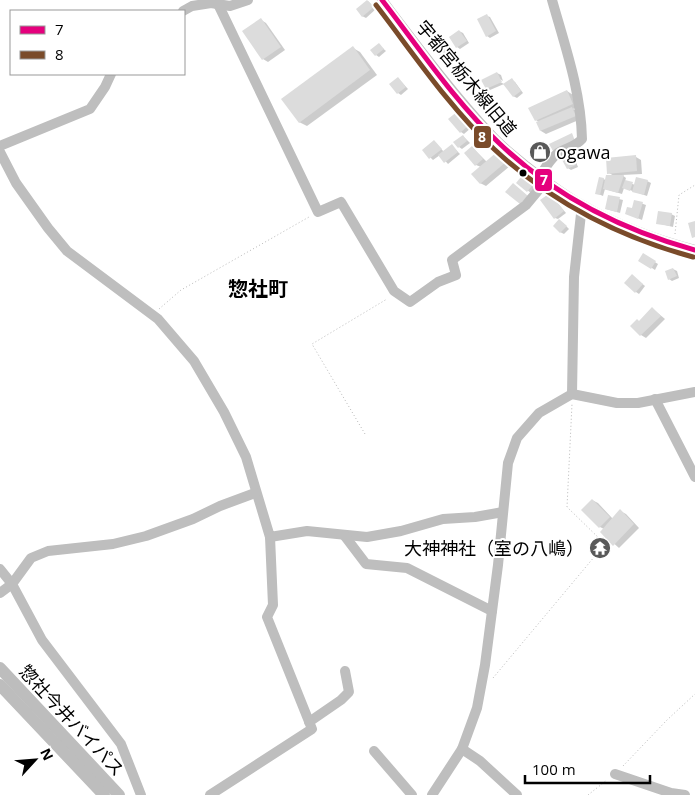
<svg xmlns="http://www.w3.org/2000/svg" width="695" height="795" viewBox="0 0 695 795" font-family="'Open Sans','Noto Sans JP',sans-serif">
<style>
.shadow{fill:#0003}
.building{fill:#dcdcdc}
.lines{fill:none;stroke-linecap:round;stroke-linejoin:round}
.path{stroke:#b8b8b8;stroke-width:1;stroke-dasharray:1 2.5;stroke-linecap:butt}
.minor{stroke:#bebebe;stroke-width:10}
.major{stroke:#bdbdbd;stroke-width:12}
.bus-1-casing{stroke:#fff;stroke-width:9}
.bus-2-casing{stroke:#fff;stroke-width:9}
.bus-1{stroke:#e5007d;stroke-width:5}
.bus-2{stroke:#7a4b2a;stroke-width:5}
.bus-dot{fill:#000;stroke:#fff;stroke-width:2}
.labels{text-anchor:middle;dominant-baseline:central;stroke-width:4;stroke-linejoin:round;paint-order:stroke}
.street-label{font-size:18px;fill:#000;stroke:#fff}
.poi-label{font-size:18px;fill:#000;stroke:#fff;text-anchor:start}
.quarter-label{font-size:20px;font-weight:bold;fill:#000;stroke:#fff}
.line-badge{stroke:#fff;stroke-width:2}
.badge-label{font-size:14px;text-anchor:middle;font-weight:bold;fill:#fff}
</style>
<rect width="100%" height="100%" fill="#fff"/>
<g class="shadow">
<path d="M 368,1 L 376,9 L 366,18 L 362,16 Z"/>
<path d="M 487,16 L 490,17 L 499,33 L 490,38 L 487,36 Z"/>
<path d="M 261,20 L 266,23 L 285,50 L 268,62 L 263,59 Z"/>
<path d="M 459,31 L 463,33 L 469,43 L 460,49 L 457,47 Z"/>
<path d="M 379,45 L 386,51 L 379,57 L 376,55 Z"/>
<path d="M 444,45 L 447,47 L 453,56 L 446,60 L 443,58 Z"/>
<path d="M 353,48 L 360,52 L 377,75 L 307,126 L 299,122 Z"/>
<path d="M 497,73 L 501,75 L 503,81 L 497,77 L 496,80 L 504,84 L 490,90 L 487,88 Z"/>
<path d="M 398,78 L 408,89 L 401,95 L 398,93 Z"/>
<path d="M 512,80 L 515,82 L 523,93 L 517,98 L 513,96 Z"/>
<path d="M 567,91 L 573,95 L 578,107 L 573,109 L 577,111 L 581,119 L 546,134 L 541,131 L 539,122 L 536,120 Z"/>
<path d="M 458,113 L 472,127 L 464,134 L 461,132 Z"/>
<path d="M 463,136 L 470,143 L 462,149 L 459,147 Z"/>
<path d="M 434,141 L 444,152 L 452,146 L 460,154 L 448,164 L 440,155 L 433,160 L 423,150 Z"/>
<path d="M 539,145 L 554,156 L 547,164 L 542,161 Z"/>
<path d="M 472,147 L 487,162 L 497,153 L 502,157 L 510,166 L 486,186 L 480,183 L 481,167 L 476,165 Z"/>
<path d="M 570,155 L 574,157 L 578,167 L 571,170 L 568,168 Z"/>
<path d="M 636,157 L 641,160 L 642,174 L 622,175 L 626,178 L 625,181 L 635,185 L 647,181 L 651,183 L 647,196 L 624,188 L 622,194 L 605,189 L 603,196 L 596,193 L 600,178 L 606,180 L 614,176 L 609,173 Z"/>
<path d="M 529,176 L 538,184 L 531,193 L 518,183 Z"/>
<path d="M 550,194 L 566,213 L 558,219 L 555,218 Z"/>
<path d="M 619,199 L 623,200 L 620,213 L 606,209 Z"/>
<path d="M 635,201 L 646,205 L 642,220 L 630,215 Z"/>
<path d="M 671,214 L 675,216 L 673,227 L 657,223 Z"/>
<path d="M 563,223 L 569,229 L 564,234 L 560,232 Z"/>
<path d="M 643,255 L 658,264 L 655,270 L 640,260 Z"/>
<path d="M 673,269 L 677,271 L 679,278 L 672,281 L 669,279 Z"/>
<path d="M 635,278 L 645,286 L 639,294 L 636,292 Z"/>
<path d="M 653,309 L 665,319 L 646,338 L 641,335 L 639,322 Z"/>
<path d="M 592,500 L 598,503 L 613,519 L 620,511 L 626,514 L 639,528 L 619,548 L 601,532 L 604,529 L 600,527 Z"/>
</g>
<g class="building">
<path d="M 367,0 L 374,7 L 362,17 L 356,9 Z"/>
<path d="M 487,14 L 496,31 L 486,37 L 477,19 Z"/>
<path d="M 261,18 L 281,47 L 262,60 L 242,31 Z"/>
<path d="M 459,30 L 467,41 L 456,48 L 449,37 Z"/>
<path d="M 379,43 L 384,49 L 375,56 L 370,50 Z"/>
<path d="M 444,43 L 450,54 L 442,59 L 435,49 Z"/>
<path d="M 353,46 L 370,70 L 299,123 L 281,99 Z"/>
<path d="M 497,72 L 502,82 L 486,89 L 481,80 Z"/>
<path d="M 398,77 L 406,87 L 397,94 L 389,84 Z"/>
<path d="M 512,78 L 521,91 L 513,97 L 503,84 Z"/>
<path d="M 567,90 L 573,104 L 535,121 L 528,108 Z"/>
<path d="M 572,107 L 576,116 L 540,131 L 536,122 Z"/>
<path d="M 458,111 L 469,125 L 460,133 L 448,119 Z"/>
<path d="M 572,133 L 575,141 L 553,151 L 549,144 Z"/>
<path d="M 463,135 L 467,141 L 458,148 L 453,142 Z"/>
<path d="M 434,140 L 442,149 L 429,159 L 422,150 Z"/>
<path d="M 538,143 L 549,153 L 541,162 L 530,152 Z"/>
<path d="M 452,144 L 458,152 L 444,163 L 438,155 Z"/>
<path d="M 472,146 L 483,159 L 475,166 L 464,153 Z"/>
<path d="M 497,152 L 506,162 L 480,184 L 471,174 Z"/>
<path d="M 570,153 L 576,165 L 567,169 L 561,158 Z"/>
<path d="M 636,155 L 637,171 L 607,174 L 606,158 Z"/>
<path d="M 525,172 L 536,181 L 527,192 L 516,183 Z"/>
<path d="M 606,175 L 624,175 L 618,193 L 603,189 Z"/>
<path d="M 599,177 L 604,178 L 600,195 L 595,194 Z"/>
<path d="M 636,177 L 648,180 L 644,195 L 632,192 Z"/>
<path d="M 625,180 L 633,182 L 630,191 L 622,188 Z"/>
<path d="M 513,183 L 528,196 L 520,204 L 505,192 Z"/>
<path d="M 550,193 L 564,211 L 554,219 L 540,200 Z"/>
<path d="M 608,195 L 620,197 L 617,212 L 605,209 Z"/>
<path d="M 634,200 L 643,202 L 638,219 L 625,214 L 627,207 L 632,208 Z"/>
<path d="M 658,211 L 672,213 L 670,226 L 656,224 Z"/>
<path d="M 559,219 L 567,226 L 560,233 L 553,226 Z"/>
<path d="M 695,221 L 695,237 L 692,238 L 688,223 Z"/>
<path d="M 643,253 L 656,261 L 651,269 L 638,261 Z"/>
<path d="M 673,268 L 677,276 L 668,280 L 665,271 Z"/>
<path d="M 632,274 L 643,284 L 635,293 L 624,283 Z"/>
<path d="M 652,307 L 661,316 L 640,336 L 630,326 L 637,319 L 639,321 Z"/>
<path d="M 592,499 L 610,517 L 599,528 L 581,510 Z"/>
<path d="M 620,509 L 634,524 L 613,546 L 600,532 Z"/>
</g>
<g class="lines">
<g class="path">
<path d="M 675,234 L 679,195 L 695,185"/>
<path d="M 159,309 L 181,290 L 309,217"/>
<path d="M 365,434 L 312,344 L 387,299"/>
<path d="M 493,678 L 605,544 L 567,507 L 572,404"/>
<path d="M 623,766 L 667,720 L 695,694"/>
<path d="M 588,795 L 607,780"/>
</g>
<g class="minor">
<path d="M 382,0 C 417,46 452,93 492,136 C 502,147 514,156 526,166 C 544,180 562,194 582,205 C 617,225 656,240 695,250"/>
<path d="M 218,4 L 318,212 L 341,202 L 394,291 L 410,302 L 438,282 L 456,275 L 452,260 L 526,205 L 546,181"/>
<path d="M 183,11 L 192,6 L 211,3 L 230,6 L 248,0"/>
<path d="M 0,146 L 90,109 L 105,87 L 111,74"/>
<path d="M 0,152 L 16,183 L 48,228 L 67,251 L 158,319 L 194,361 L 224,412 L 246,457 L 270,537 L 307,531 L 367,537 L 401,531 L 443,519 L 475,517 L 503,512"/>
<path d="M 540,176 C 545,168 550,159 558,153 C 566,148 575,147 582,139 C 581,91 565,46 552,0"/>
<path d="M 572,394 L 574,277 L 582,205"/>
<path d="M 655,399 L 695,477"/>
<path d="M 344,535 L 366,564 L 407,568 L 492,611"/>
<path d="M 0,569 L 12,584 L 42,640 L 121,744 L 141,795"/>
<path d="M 0,593 L 12,584 L 31,558 L 48,551 L 113,544 L 146,536 L 193,519 L 220,506 L 255,493"/>
<path d="M 309,722 L 341,700 L 349,692 L 345,671"/>
<path d="M 462,749 L 480,761 L 517,795"/>
<path d="M 374,751 L 412,795"/>
<path d="M 615,774 L 671,793 L 685,795"/>
<path d="M 210,795 L 312,729 L 267,617 L 273,605 L 270,537"/>
<path d="M 432,795 L 462,749 L 477,708 L 485,665 L 498,565 L 508,463 L 517,438 L 539,413 L 572,394 L 617,403 L 638,403 L 695,392"/>
</g>
<g class="major">
<path d="M 0,668 L 119,795"/>
<path d="M 0,685 L 104,795"/>
</g>
<g class="bus-1-casing">
<path id="bus-1" d="M 382,0 C 419,48 456,103 500,144 C 555,196 622,230 695,250"/>
</g>
<g class="bus-2-casing">
<path id="bus-2" d="M 376,5 C 413,53 449,107 494,149 C 551,202 619,237 693,257"/>
</g>
<use href="#bus-1" class="bus-1"/>
<use href="#bus-2" class="bus-2"/>
</g>
<defs>
<g id="shop-disc" transform="scale(1.125)"><circle r="9.5" fill="#595959" stroke="#fff"/><path d="M-5-2.5h2.3a2.7 3.5 0 0 1 5.4 0H5L5.5 6h-11ZM-1.5-2.5h3a1.5 2.3 0 0 0-3 0Z" fill="#fff"/></g>
<g id="temple-disc" transform="scale(1.125)"><circle r="9.5" fill="#595959" stroke="#fff"/><path d="M0-6L5-2H3V0L6.5 2.5H4V6H1.5V3h-3V6H-4V2.5H-6.5L-3 0V-2H-5Z" fill="#fff"/></g>
</defs>
<g fill-rule="evenodd">
<use href="#shop-disc" x="540" y="152"/>
<use href="#temple-disc" x="600" y="548"/>
</g>
<circle class="bus-dot" cx="523" cy="173" r="4.5"/>
<g class="labels">
<g class="street-label">
<text transform="translate(467 78) rotate(50)">宇都宮栃木線旧道</text>
<text transform="translate(72 720) rotate(47)">惣社今井バイパス</text>
</g>
<g class="poi-label">
<text x="556" y="152">ogawa</text>
<text x="584" y="548" text-anchor="end">大神神社（室の八嶋）</text>
</g>
<g class="quarter-label">
<text x="258" y="288">惣社町</text>
</g>
</g>
<g class="line-badge">
<rect x="473" y="125" width="19" height="24" rx="5" fill="#7a4b2a"/>
<rect x="534" y="168" width="19" height="24" rx="5" fill="#e5007d"/>
</g>
<g class="badge-label">
<text x="482" y="142">8</text>
<text x="544" y="185">7</text>
</g>
<rect x="10" y="10" width="175" height="65" fill="#ffffff" stroke="#999999"/>
<rect x="20" y="26" width="25" height="8" fill="#e5007d" stroke="#999999"/>
<text x="55" y="35" font-size="15" fill="#000000">7</text>
<rect x="20" y="51" width="25" height="8" fill="#7a4b2a" stroke="#999999"/>
<text x="55" y="60" font-size="15" fill="#000000">8</text>
<g transform="translate(35 760) rotate(64)" stroke="#ffffff" stroke-width="4" paint-order="stroke">
<path d="M0-4L9 19L0 12L-9 19Z" fill="#000000"/>
<text y="-8" font-size="14" font-weight="bold" text-anchor="middle" fill="#000000">N</text>
</g>
<path d="M525 775v8h125v-8" fill="none" stroke="#000000" stroke-width="2.5"/>
<text x="532" y="775" font-size="15" fill="#000000" stroke="#ffffff" stroke-width="4" paint-order="stroke">100 m</text>
</svg>
